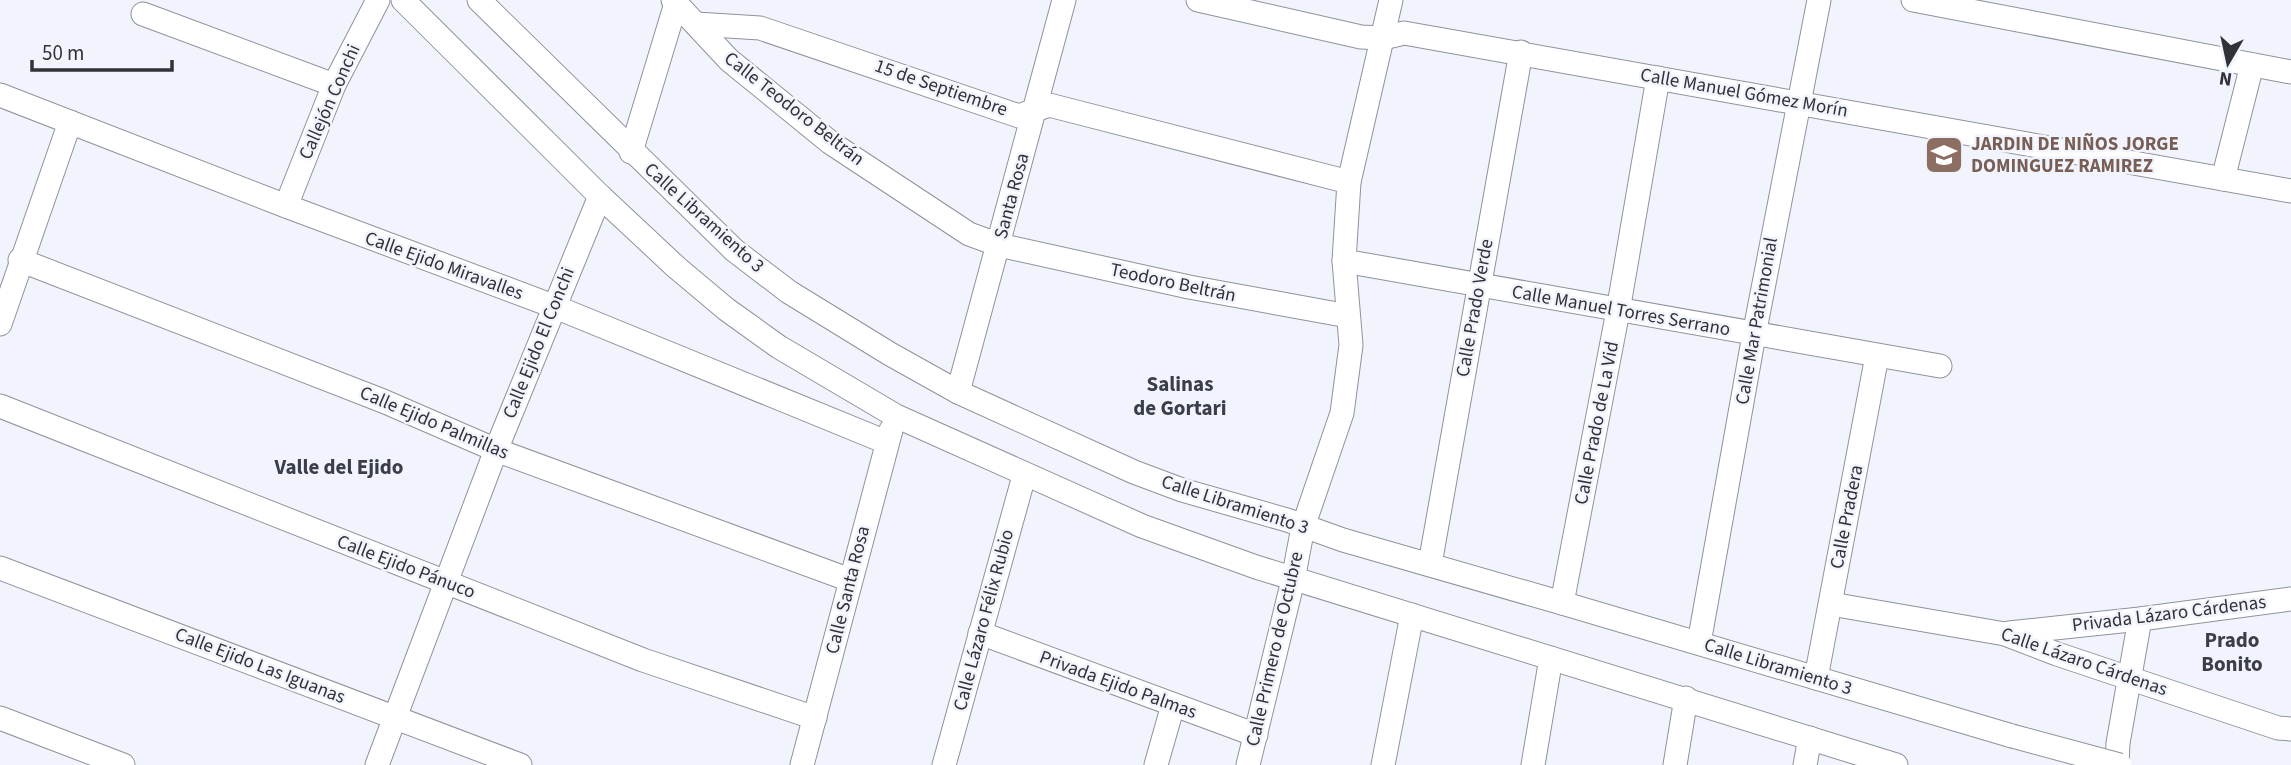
<svg xmlns="http://www.w3.org/2000/svg" width="2291" height="765" viewBox="0 0 2291 765" font-family="'Source Sans 3',sans-serif">
<style>
.lines{fill:none;stroke-linecap:round;stroke-linejoin:round}
.minor-casing{stroke:#8f929c;stroke-width:25}
.minor{stroke:#fff;stroke-width:23}
.minor-bridge-casing{stroke:#8f929c;stroke-width:25;stroke-linecap:butt}
.minor-bridge{stroke:#fff;stroke-width:23}
.labels{text-anchor:middle;dominant-baseline:central;stroke-width:5;stroke-linejoin:round;paint-order:stroke}
.street-label{font-size:19px;fill:#313237;stroke:#f1f4fd}
.education-label{font-size:19px;font-weight:bold;fill:#785e54;stroke:#f1f4fd;text-anchor:start}
.neighbourhood-label{font-size:21px;font-weight:bold;fill:#3b3e47;stroke:#f1f4fd}
</style>
<rect width="100%" height="100%" fill="#f1f4fd"/>
<g class="lines">
<g class="minor-casing">
<g id="minor">
<path d="M 403,0 L 600,196 L 676,267 L 726,309 L 779,347 L 896,416 L 1142,526 L 1256,567 L 1896,765"/>
<path d="M 479,0 L 734,250 L 789,292 L 890,354 L 958,392 L 1134,472 L 1182,490 L 1287,520 L 1343,540 L 1562,603 L 2012,736"/>
<path d="M 673,0 L 729,60 L 831,143 L 969,234 L 999,245 L 1189,287 L 1348,316"/>
<path d="M 1198,0 L 1361,37 L 1383,38 L 1404,33 L 2291,191"/>
<path d="M 1913,0 L 2291,72"/>
<path d="M 143,14 L 334,85"/>
<path d="M 696,24 L 760,28 L 1019,116 L 1049,105 L 1349,182"/>
<path d="M 0,95 L 286,206 L 553,306 L 886,442"/>
<path d="M 631,152 L 677,0"/>
<path d="M 2223,179 L 2252,65"/>
<path d="M 286,206 L 334,85 L 378,0"/>
<path d="M 20,260 L 383,401 L 496,450 L 850,580"/>
<path d="M 1344,261 L 1940,366"/>
<path d="M 0,324 L 70,122"/>
<path d="M 958,392 L 1064,0"/>
<path d="M 0,406 L 643,660 L 815,718"/>
<path d="M 1430,564 L 1521,52"/>
<path d="M 0,568 L 520,765"/>
<path d="M 1562,603 L 1618,311 L 1658,78"/>
<path d="M 1831,604 L 2005,634 L 2057,654 L 2278,728 L 2291,729"/>
<path d="M 980,633 L 1256,735"/>
<path d="M 2009,633 L 2140,619 L 2291,599"/>
<path d="M 1699,643 L 1754,335 L 1819,0"/>
<path d="M 1816,678 L 1877,356"/>
<path d="M 0,718 L 123,765"/>
<path d="M 377,765 L 496,450 L 600,196"/>
<path d="M 802,765 L 891,430"/>
<path d="M 944,765 L 1024,476"/>
<path d="M 1156,765 L 1173,705"/>
<path d="M 1248,765 L 1293,580 L 1303,527 L 1342,413 L 1351,345 L 1344,261 L 1349,182 L 1391,0"/>
<path d="M 1383,765 L 1412,615"/>
<path d="M 1533,765 L 1551,658"/>
<path d="M 1675,765 L 1686,698"/>
<path d="M 1805,765 L 1810,738"/>
<path d="M 2117,765 L 2118,743 L 2140,619"/>
</g>
</g>
<use href="#minor" class="minor"/>
<g class="minor-bridge-casing">
<path id="minor-bridge" d="M 2012,736 L 2120,765"/>
</g>
<use href="#minor-bridge" class="minor-bridge"/>
</g>
<defs>
<g id="school-square" transform="scale(2.0125)"><rect x="-9" y="-9" width="18" height="18" rx="4" fill="#8d6e63" stroke="#f1f4fd"/><path d="M0-5L7-2L0 1L-7-2ZM-4 1L0 2.5L4 1V4Q0 6-4 4Z" fill="#fff"/></g>
</defs>
<g fill-rule="evenodd">
<use href="#school-square" x="1944" y="155"/>
</g>
<g class="labels">
<g class="street-label">
<text transform="translate(941 88) rotate(19)">15 de Septiembre</text>
<text transform="translate(1744 93) rotate(10)">Calle Manuel Gómez Morín</text>
<text transform="translate(330 102) rotate(-66)">Callejón Conchi</text>
<text transform="translate(794 109) rotate(38)">Calle Teodoro Beltrán</text>
<text transform="translate(1012 196) rotate(-75)">Santa Rosa</text>
<text transform="translate(704 218) rotate(42)">Calle Libramiento 3</text>
<text transform="translate(444 266) rotate(20)">Calle Ejido Miravalles</text>
<text transform="translate(1173 283) rotate(12)">Teodoro Beltrán</text>
<text transform="translate(1475 308) rotate(-80)">Calle Prado Verde</text>
<text transform="translate(1621 311) rotate(10)">Calle Manuel Torres Serrano</text>
<text transform="translate(1757 321) rotate(-80)">Calle Mar Patrimonial</text>
<text transform="translate(539 343) rotate(-68)">Calle Ejido El Conchi</text>
<text transform="translate(434 423) rotate(23)">Calle Ejido Palmillas</text>
<text transform="translate(1597 423) rotate(-79)">Calle Prado de La Vid</text>
<text transform="translate(1235 505) rotate(18)">Calle Libramiento 3</text>
<text transform="translate(1847 517) rotate(-79)">Calle Pradera</text>
<text transform="translate(406 567) rotate(21)">Calle Ejido Pánuco</text>
<text transform="translate(848 590) rotate(-76)">Calle Santa Rosa</text>
<text transform="translate(2169 614) rotate(-7)">Privada Lázaro Cárdenas</text>
<text transform="translate(984 620) rotate(-75)">Calle Lázaro Félix Rubio</text>
<text transform="translate(1275 649) rotate(-77)">Calle Primero de Octubre</text>
<text transform="translate(2084 662) rotate(19)">Calle Lázaro Cárdenas</text>
<text transform="translate(260 666) rotate(21)">Calle Ejido Las Iguanas</text>
<text transform="translate(1778 667) rotate(17)">Calle Libramiento 3</text>
<text transform="translate(1118 685) rotate(20)">Privada Ejido Palmas</text>
</g>
<g class="education-label">
<text x="1971" y="144">JARDIN DE NIÑOS JORGE<tspan x="1971" dy="22">DOMINGUEZ RAMIREZ</tspan></text>
</g>
<g class="neighbourhood-label">
<text x="1180" y="384">Salinas<tspan x="1180" dy="24">de Gortari</tspan></text>
<text x="339" y="467">Valle del Ejido</text>
<text x="2232" y="640">Prado<tspan x="2232" dy="24">Bonito</tspan></text>
</g>
</g>
<g transform="translate(2228 63) rotate(189)" stroke="#f1f4fd" stroke-width="5" paint-order="stroke">
<path d="M0-5L12 26L0 18L-12 26Z" fill="#313237"/>
<text y="-10" font-size="19" font-weight="bold" text-anchor="middle" fill="#313237">N</text>
</g>
<path d="M32 60v10h140v-10" fill="none" stroke="#313237" stroke-width="3.5"/>
<text x="42" y="60" font-size="21" fill="#313237" stroke="#f1f4fd" stroke-width="5" paint-order="stroke">50 m</text>
</svg>
